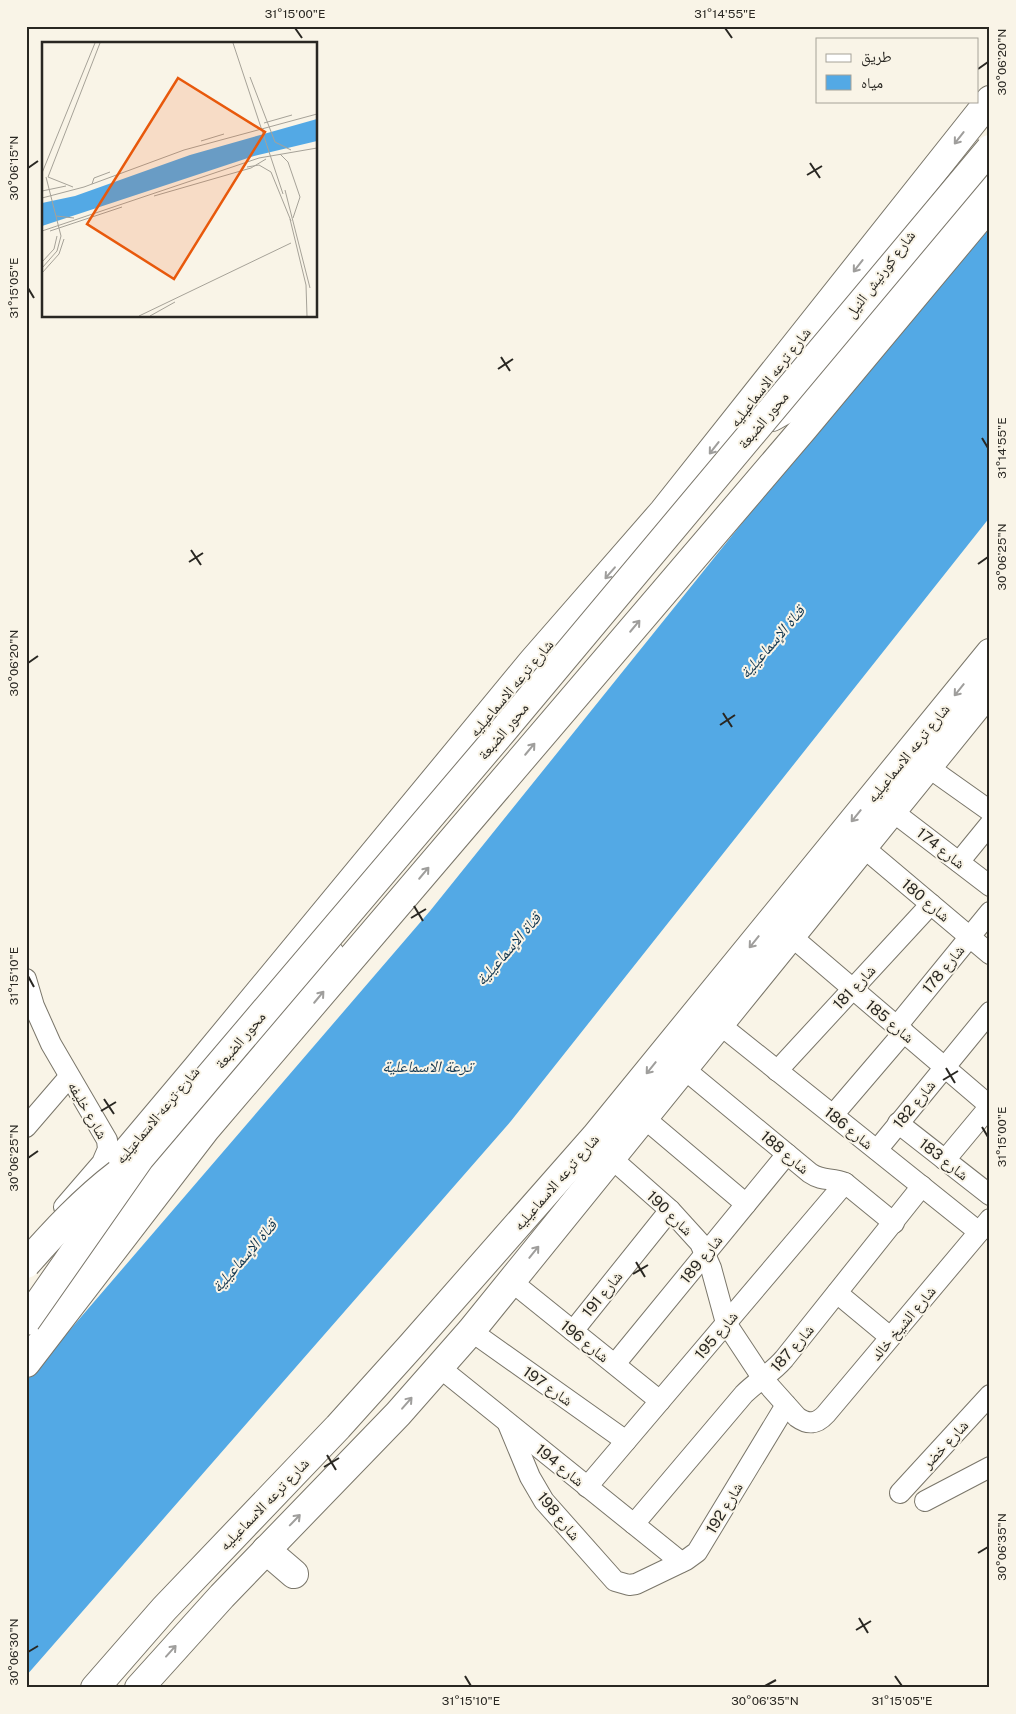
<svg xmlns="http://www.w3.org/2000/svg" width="1016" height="1714" viewBox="0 0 1016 1714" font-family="'Public Sans','Noto Naskh Arabic',sans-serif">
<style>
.water{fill:#53a9e5}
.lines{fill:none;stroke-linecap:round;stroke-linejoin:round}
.street-casing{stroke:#7a766a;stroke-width:22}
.primary-casing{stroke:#7a766a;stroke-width:30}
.highway-casing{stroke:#7a766a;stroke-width:30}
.street{stroke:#fff;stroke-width:20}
.primary{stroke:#fff;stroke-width:28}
.highway{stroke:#fff;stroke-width:28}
.highway-bridge-casing{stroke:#7a766a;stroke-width:30;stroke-linecap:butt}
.highway-bridge{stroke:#fff;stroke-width:28}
.oneway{stroke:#9f9e9c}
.ticks{fill:none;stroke:#292722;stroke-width:2}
.labels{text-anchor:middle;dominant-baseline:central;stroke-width:4;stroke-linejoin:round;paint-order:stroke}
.street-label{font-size:15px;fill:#292722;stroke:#f9f4e7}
.water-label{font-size:16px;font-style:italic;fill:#12364f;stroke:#f9f4e7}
.inset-road{fill:none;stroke:#a6a298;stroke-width:1}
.view{fill:#e8590c;fill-opacity:0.15;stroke:#e8590c;stroke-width:2.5}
.inset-edge{fill:none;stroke:#292722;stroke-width:2.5}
.neatline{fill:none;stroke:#292722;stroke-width:2}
.ticks-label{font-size:12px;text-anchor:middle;fill:#292722}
</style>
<rect width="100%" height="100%" fill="#f9f4e7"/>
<path class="water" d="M 990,215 L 990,517 L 511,1121 L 26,1676 L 26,1381 L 430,911 Z"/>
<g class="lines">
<g class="street-casing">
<g id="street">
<path d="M 928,767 L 990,811"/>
<path d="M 892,811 L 990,886"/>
<path d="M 863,847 L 990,954"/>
<path d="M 959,862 L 990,824"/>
<path d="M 791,936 L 990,1106 L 945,1160"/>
<path d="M 26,979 L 34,1006 L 51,1044 L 107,1140 L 108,1149 L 102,1163 L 64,1207"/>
<path d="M 719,1024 L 979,1232"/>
<path d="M 897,1026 L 990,912"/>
<path d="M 683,1068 L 810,1173 C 823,1182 832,1177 845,1183 L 894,1223"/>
<path d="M 777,1071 L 931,904"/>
<path d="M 833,1115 L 904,1032"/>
<path d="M 643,1117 L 746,1204"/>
<path d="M 898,1123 L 990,1195"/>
<path d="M 26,1127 L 69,1077"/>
<path d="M 877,1150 L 990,1012"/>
<path d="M 610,1157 L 670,1210 L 700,1243 L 711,1268 L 726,1323 L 763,1379 L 797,1417 C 808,1425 817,1424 826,1414 L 990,1219"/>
<path d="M 511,1281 L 660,1401"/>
<path d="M 837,1293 L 890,1337"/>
<path d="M 471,1331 L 626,1441"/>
<path d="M 573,1331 L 670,1210"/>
<path d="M 615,1364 L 787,1154"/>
<path d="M 439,1367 L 681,1562"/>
<path d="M 508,1424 L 530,1477 L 544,1501 L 615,1581 L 629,1585 L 636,1584 L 686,1560 L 697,1552 L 786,1405"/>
<path d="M 587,1487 L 845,1183"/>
<path d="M 900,1493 L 990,1395"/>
<path d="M 925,1501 L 990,1467"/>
<path d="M 634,1524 L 744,1394 C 757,1381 772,1373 784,1359 L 922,1186"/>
</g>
</g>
<g class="primary-casing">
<g id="primary">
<path d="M 772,417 L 795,404 L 816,387 L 990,183"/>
<path d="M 96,1188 L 197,1068 L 533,661 L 663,512 L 990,100"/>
<path d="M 79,1265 L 330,954"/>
<path d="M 266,1550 L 294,1574"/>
<path d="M 95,1688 L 164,1609 L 338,1427 L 411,1346 L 595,1137 L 990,653"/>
<path d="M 139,1688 L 222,1596 L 398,1414 L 471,1331 L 990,690"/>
</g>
</g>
<g class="highway-casing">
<path id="highway" d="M 26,1363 L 205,1130 L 804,428 L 990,205"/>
</g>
<use href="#street" class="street"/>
<use href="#primary" class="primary"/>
<use href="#highway" class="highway"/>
<g class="highway-bridge-casing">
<g id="highway-bridge">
<path d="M 26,1264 C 55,1231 84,1200 118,1174"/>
<path d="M 26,1321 L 140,1158 L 502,732 L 990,149"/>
</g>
</g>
<use href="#highway-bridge" class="highway-bridge"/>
</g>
<defs><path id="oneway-shaft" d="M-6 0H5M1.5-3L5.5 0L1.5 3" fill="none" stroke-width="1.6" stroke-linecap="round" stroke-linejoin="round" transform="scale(1.25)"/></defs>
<g class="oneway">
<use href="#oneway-shaft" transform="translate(959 138) rotate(128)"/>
<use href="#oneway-shaft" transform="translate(858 266) rotate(128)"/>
<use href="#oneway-shaft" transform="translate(714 448) rotate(128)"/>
<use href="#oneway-shaft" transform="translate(610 573) rotate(131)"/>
<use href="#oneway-shaft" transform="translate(635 626) rotate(-50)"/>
<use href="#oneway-shaft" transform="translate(959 690) rotate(129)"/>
<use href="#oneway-shaft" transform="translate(530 749) rotate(-50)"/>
<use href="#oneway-shaft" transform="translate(856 816) rotate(129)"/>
<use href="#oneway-shaft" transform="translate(424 873) rotate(-50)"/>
<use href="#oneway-shaft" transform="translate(754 942) rotate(129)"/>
<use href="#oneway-shaft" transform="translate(319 997) rotate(-50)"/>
<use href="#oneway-shaft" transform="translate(651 1068) rotate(129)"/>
<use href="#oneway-shaft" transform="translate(534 1252) rotate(-51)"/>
<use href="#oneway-shaft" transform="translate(407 1403) rotate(-49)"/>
<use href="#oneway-shaft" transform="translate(295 1520) rotate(-46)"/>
<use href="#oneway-shaft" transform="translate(171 1651) rotate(-48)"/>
</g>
<path class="ticks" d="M 295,28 L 302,38M 725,28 L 732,38M 978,69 L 988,62M 810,163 L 820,178M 28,168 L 38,161M 807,175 L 822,166M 28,288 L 34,298M 501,357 L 510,371M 498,369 L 513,359M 982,438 L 988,448M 191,550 L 201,565M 189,562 L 203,553M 978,564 L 988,557M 28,663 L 38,656M 723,713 L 732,727M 720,725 L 735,715M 414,906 L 423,921M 411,918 L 426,909M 28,976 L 34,987M 946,1068 L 955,1083M 943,1080 L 958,1071M 104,1099 L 114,1114M 101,1111 L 116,1102M 982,1127 L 988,1137M 28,1158 L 38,1151M 636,1262 L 645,1277M 633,1274 L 648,1265M 327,1455 L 336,1470M 324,1467 L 339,1458M 978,1553 L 988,1547M 859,1618 L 868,1633M 856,1630 L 871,1621M 28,1652 L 38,1646M 465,1676 L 471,1686M 895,1676 L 902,1686M 765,1686 L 776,1680"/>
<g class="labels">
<g class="street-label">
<text transform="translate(880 274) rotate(-53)">شارع كورنيش النيل</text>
<text transform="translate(770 377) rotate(-52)">شارع ترعه الاسماعيليه</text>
<text transform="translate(763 420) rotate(-50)">محور الضبعة</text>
<text transform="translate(511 688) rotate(-50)">شارع ترعه الاسماعيليه</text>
<text transform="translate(503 731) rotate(-50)">محور الضبعة</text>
<text transform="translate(908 753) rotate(-51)">شارع ترعه الاسماعيليه</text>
<text transform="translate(941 848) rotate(38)">شارع 174</text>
<text transform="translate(926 900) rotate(40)">شارع 180</text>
<text transform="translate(943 969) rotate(-51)">شارع 178</text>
<text transform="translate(854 987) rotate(-47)">شارع 181</text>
<text transform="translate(890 1021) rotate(40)">شارع 185</text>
<text transform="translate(240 1040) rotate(-50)">محور الضبعة</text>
<text transform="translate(914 1104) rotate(-51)">شارع 182</text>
<text transform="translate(88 1110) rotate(60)">شارع خليفه</text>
<text transform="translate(157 1115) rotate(-50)">شارع ترعه الاسماعيليه</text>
<text transform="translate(849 1128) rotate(39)">شارع 186</text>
<text transform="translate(785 1152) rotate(40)">شارع 188</text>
<text transform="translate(944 1159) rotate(38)">شارع 183</text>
<text transform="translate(556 1182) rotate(-49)">شارع ترعه الاسماعيليه</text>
<text transform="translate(670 1213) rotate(44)">شارع 190</text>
<text transform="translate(701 1259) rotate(-51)">شارع 189</text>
<text transform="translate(602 1294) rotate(-51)">شارع 191</text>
<text transform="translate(903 1323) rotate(-50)">شارع الشيخ خالد</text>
<text transform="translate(716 1335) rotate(-50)">شارع 195</text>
<text transform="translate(585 1341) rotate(39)">شارع 196</text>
<text transform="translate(792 1348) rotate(-49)">شارع 187</text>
<text transform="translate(548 1386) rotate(35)">شارع 197</text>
<text transform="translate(945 1444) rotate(-47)">شارع خضر</text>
<text transform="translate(560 1465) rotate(39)">شارع 194</text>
<text transform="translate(264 1504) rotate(-46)">شارع ترعه الاسماعيليه</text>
<text transform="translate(724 1508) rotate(-59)">شارع 192</text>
<text transform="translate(559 1516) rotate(50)">شارع 198</text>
</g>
<g class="water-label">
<text transform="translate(772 642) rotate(-49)">قناة الإسماعيلية</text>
<text transform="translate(508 949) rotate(-49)">قناة الإسماعيلية</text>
<text x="427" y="1066">ترعة الاسماعلية</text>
<text transform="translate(244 1256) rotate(-49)">قناة الإسماعيلية</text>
</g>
</g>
<g transform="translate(42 42)">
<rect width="275" height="275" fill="#f9f4e7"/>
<path d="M 275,77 L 275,99 L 212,114 L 0,184 L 0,161 L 33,154 L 148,113 Z" fill="#53a9e5"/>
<path class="inset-road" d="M 191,1 L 241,152M 208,35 L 233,100 L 249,108M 222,81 L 250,73M 159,99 L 182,92M 238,112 L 246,120 L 258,155 L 251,176M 205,125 L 217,123 L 229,130 L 249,179M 0,131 L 53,1M 50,142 L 52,136 L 68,130M 31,145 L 6,135 L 58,1M 243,148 L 268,246M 0,149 L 24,144M 112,154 L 209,126 L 224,117M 0,156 L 42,145 L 142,108 L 275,72M 14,174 L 32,176M 248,177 L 264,243 L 265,274M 0,189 L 217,116 L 275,106M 8,189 L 80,165M 0,220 L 12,207 L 15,194M 0,226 L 15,209 L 19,194 L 4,135M 0,231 L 17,212 L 22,197M 97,274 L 249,201M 108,274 L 133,260"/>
<path class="view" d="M 136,36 L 223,90 L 132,237 L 45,182 Z"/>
<rect width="275" height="275" class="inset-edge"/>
</g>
<rect width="1016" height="1714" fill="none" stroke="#f9f4e7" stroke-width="55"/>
<rect x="816" y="38" width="162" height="65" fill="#f9f4e7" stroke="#a6a298"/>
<rect x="826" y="54" width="25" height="8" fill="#ffffff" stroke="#a6a298"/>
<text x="861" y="62" font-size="15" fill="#292722">طريق</text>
<rect x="826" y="75" width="25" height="15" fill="#53a9e5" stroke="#a6a298"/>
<text x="861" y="88" font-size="15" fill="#292722">مياه</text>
<rect x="28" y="28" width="960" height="1658" class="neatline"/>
<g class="ticks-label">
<text x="295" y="18">31°15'00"E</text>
<text x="725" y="18">31°14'55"E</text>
<text transform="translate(1002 62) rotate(-90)" y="4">30°06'20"N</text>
<text transform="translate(14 168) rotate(-90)" y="4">30°06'15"N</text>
<text transform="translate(14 288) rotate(-90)" y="4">31°15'05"E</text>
<text transform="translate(1002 448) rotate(-90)" y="4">31°14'55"E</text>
<text transform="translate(1002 557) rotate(-90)" y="4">30°06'25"N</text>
<text transform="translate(14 663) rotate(-90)" y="4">30°06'20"N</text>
<text transform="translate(14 976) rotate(-90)" y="4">31°15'10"E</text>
<text transform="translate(1002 1137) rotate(-90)" y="4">31°15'00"E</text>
<text transform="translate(14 1158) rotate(-90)" y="4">30°06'25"N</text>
<text transform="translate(1002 1547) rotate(-90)" y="4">30°06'35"N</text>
<text transform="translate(14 1652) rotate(-90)" y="4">30°06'30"N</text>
<text x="471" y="1705">31°15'10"E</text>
<text x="765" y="1705">30°06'35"N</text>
<text x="902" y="1705">31°15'05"E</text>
</g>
</svg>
